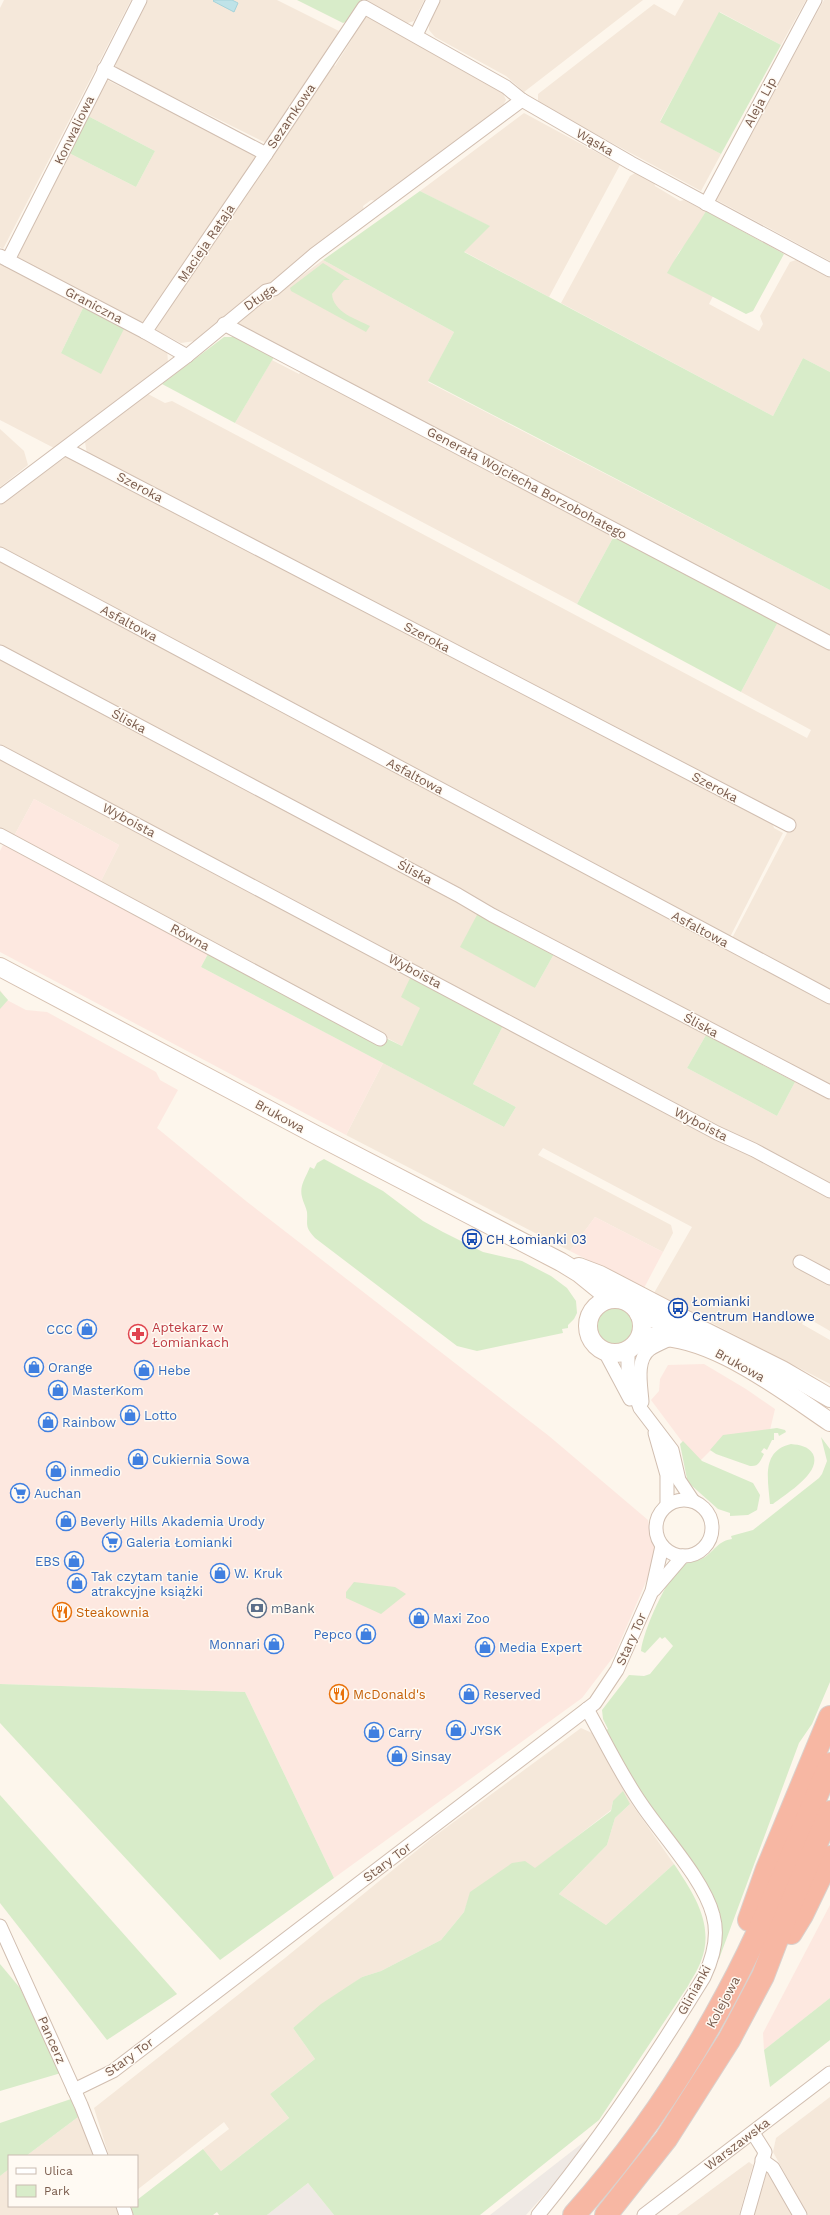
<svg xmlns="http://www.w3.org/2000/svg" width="830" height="2215" viewBox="0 0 830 2215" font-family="'Work Sans',sans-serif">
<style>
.residential{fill:#f5e8da}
.commercial{fill:#fde8e0}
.industrial{fill:#efe9e4}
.green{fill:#d8ecc9}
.water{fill:#bfe3e8;stroke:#a5d3da}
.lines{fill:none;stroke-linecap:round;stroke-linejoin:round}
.street-casing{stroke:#d1beb0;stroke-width:15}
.secondary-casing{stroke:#d6c0b0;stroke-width:20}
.highway-casing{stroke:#dad1cd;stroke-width:24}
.street{stroke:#fff;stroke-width:13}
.secondary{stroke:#fff;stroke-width:18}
.highway{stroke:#f7b7a3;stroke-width:22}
.labels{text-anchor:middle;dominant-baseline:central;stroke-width:3;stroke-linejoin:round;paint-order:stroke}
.street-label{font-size:13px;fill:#7a5c4d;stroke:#fffaf3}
.transit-label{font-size:13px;fill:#164399;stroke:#fffaf3;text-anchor:start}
.health-label{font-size:13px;fill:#be3a42;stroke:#fffaf3;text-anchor:start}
.shop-label{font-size:13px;fill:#366cbe;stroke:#fffaf3;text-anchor:start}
.service-label{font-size:13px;fill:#4e5e75;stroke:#fffaf3;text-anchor:start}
.food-label{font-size:13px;fill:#c56008;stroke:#fffaf3;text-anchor:start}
</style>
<rect width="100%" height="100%" fill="#fdf6ec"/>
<g class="residential">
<path d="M 4,0 L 131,0 L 3,249 L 0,247 L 0,8 Z"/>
<path d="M 148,0 L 277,0 L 343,33 L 270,141 L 264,142 L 117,69 L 115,64 Z"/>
<path d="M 362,0 L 424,0 L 414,21 L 405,24 Z"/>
<path d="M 439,0 L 643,0 L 524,92 L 506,76 L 435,37 L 429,30 L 429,23 Z"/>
<path d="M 684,0 L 806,0 L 781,45 L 720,12 L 660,121 L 721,154 L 701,191 L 538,103 L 538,94 L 654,4 L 675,16 Z"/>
<path d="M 824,0 L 830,0 L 830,261 L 715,199 Z"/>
<path d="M 366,15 L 501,89 L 506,100 L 502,107 L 377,201 L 371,200 L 363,206 L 364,211 L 195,341 L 181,343 L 151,328 L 333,64 L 335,66 L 352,39 L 350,37 Z"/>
<path d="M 107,80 L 259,156 L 144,325 L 15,260 L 69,153 L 136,187 L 155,151 L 88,116 Z"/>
<path d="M 524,113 L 620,165 L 549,297 L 463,251 L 489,226 L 420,191 Z"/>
<path d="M 635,173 L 654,182 L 655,186 L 680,201 L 684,200 L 706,211 L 694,234 L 679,252 L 668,273 L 713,296 L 709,304 L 759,331 L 763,324 L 760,316 L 790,262 L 796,260 L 830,278 L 830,372 L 803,358 L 773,416 L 561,303 L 630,176 Z"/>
<path d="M 323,260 L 454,332 L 428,382 L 830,590 L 830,636 L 238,327 L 239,317 L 271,293 L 274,296 Z"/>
<path d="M 0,263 L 84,306 L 61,353 L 125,327 L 167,348 L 168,363 L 54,448 L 0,420 Z"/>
<path d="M 272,360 L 299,374 L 301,371 L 615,534 L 577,604 L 235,423 Z"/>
<path d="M 148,394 L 165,403 L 172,401 L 807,738 L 811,730 L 741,692 L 779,620 L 830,648 L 830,991 L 730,942 L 787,833 L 795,827 L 87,454 L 85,442 Z"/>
<path d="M 0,429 L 24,451 L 28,465 L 0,487 Z"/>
<path d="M 67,456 L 772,823 L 774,828 L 783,833 L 728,941 L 0,549 L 0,505 Z"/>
<path d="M 0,560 L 618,888 L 822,1001 L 830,1002 L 830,1090 L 0,646 Z"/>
<path d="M 0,658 L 478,913 L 535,988 L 554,954 L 706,1035 L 687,1068 L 777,1116 L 795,1082 L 830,1100 L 830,1187 L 0,744 Z"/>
<path d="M 0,756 L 411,976 L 421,1008 L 402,1046 L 100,883 L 119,845 L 34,799 L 14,836 L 0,829 Z"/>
<path d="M 504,1024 L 830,1197 L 830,1331 L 806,1317 L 802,1324 L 830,1340 L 830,1384 L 654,1293 L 692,1227 L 543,1148 L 538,1155 L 671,1225 L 673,1233 L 663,1252 L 595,1217 L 570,1251 L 346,1135 L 383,1063 L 504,1127 L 516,1107 L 473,1084 Z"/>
<path d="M 581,1728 L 592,1733 L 631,1803 L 674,1864 L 606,1925 L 559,1894 L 607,1845 L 615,1818 L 630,1804 L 613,1801 L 611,1810 L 535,1869 L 471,1892 L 464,1912 L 441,1940 L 381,1971 L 362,1977 L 293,2028 L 315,2059 L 270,2094 L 289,2118 L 221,2171 L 203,2149 L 229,2129 L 224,2122 L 137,2190 L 137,2156 L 109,2156 L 94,2108 L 285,1958 L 432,1838 Z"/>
<path d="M 830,2097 L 830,2215 L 808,2215 L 773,2152 L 776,2138 Z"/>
<path d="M 78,2117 L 94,2156 L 26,2156 Z"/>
<path d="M 749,2162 L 753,2165 L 739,2215 L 677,2215 Z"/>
<path d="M 9,2169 L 9,2206 L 115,2206 L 119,2215 L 0,2215 L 0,2176 Z"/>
<path d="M 767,2172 L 771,2172 L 796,2215 L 754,2215 Z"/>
</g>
<g class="commercial">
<path d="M 34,799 L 119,845 L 100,883 L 14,836 Z"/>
<path d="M 4,843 L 209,952 L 201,967 L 383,1063 L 346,1135 L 0,952 L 0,851 Z"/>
<path d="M 0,990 L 7,1000 L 26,1010 L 47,1012 L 131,1058 L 156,1072 L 160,1080 L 178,1090 L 157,1128 L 246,1201 L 549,1436 L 648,1520 L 657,1556 L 614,1656 L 582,1698 L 334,1878 L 245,1692 L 0,1684 Z"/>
<path d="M 595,1217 L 663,1252 L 644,1288 L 570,1251 Z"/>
<path d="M 704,1364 L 746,1389 L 775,1409 L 770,1430 L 720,1441 L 698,1463 L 651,1400 L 659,1391 L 660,1379 L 668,1365 Z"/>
<path d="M 830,1905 L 830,1998 L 764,2050 L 763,2033 Z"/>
</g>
<g class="industrial">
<path d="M 594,2134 L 569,2167 L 526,2215 L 490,2215 Z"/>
<path d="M 308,2183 L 334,2215 L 267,2215 Z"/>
</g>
<g class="green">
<path d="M 297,0 L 362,0 L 362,1 L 350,20 L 343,23 Z"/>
<path d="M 719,12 L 781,45 L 721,154 L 660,122 Z"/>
<path d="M 88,116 L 155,151 L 136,187 L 69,153 Z"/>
<path d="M 420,191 L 490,226 L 464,252 L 773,416 L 803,358 L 830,372 L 830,590 L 428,381 L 454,332 L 323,260 Z"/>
<path d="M 706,211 L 784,254 L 753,311 L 746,314 L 667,273 C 679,251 694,232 706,211 Z"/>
<path d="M 323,263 L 350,280 L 344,280 L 332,294 C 333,312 356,319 370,326 L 366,332 L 291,291 L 290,288 Z"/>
<path d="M 84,306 L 125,327 L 101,374 L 61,353 Z"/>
<path d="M 224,337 L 235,337 L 274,357 L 235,423 L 162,384 Z"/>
<path d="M 615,534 L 779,620 L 741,692 L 577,604 Z"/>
<path d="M 478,913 L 554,954 L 535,988 L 460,947 Z"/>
<path d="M 209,952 L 402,1046 L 420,1008 L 401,997 L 411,976 L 504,1024 L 473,1084 L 516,1107 L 504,1127 L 201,967 Z"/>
<path d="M 0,991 L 8,1000 L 0,1009 Z"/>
<path d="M 706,1035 L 795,1082 L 777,1116 L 687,1068 Z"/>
<path d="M 324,1159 L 383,1191 L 423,1221 L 443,1232 L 483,1252 L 522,1261 L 551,1276 L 567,1288 L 576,1301 L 577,1313 L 574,1319 L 568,1325 L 568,1328 L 562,1329 L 563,1333 L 477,1351 L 457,1346 L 315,1238 C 304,1226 308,1225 307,1212 C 306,1207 303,1202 302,1197 C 299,1186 306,1177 310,1167 L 314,1169 L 317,1163 Z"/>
<circle cx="615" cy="1327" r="20"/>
<path d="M 777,1428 L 785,1430 L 786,1432 L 779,1436 L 778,1433 L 774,1433 L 774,1440 L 772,1440 L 767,1450 L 764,1448 L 761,1452 L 764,1454 C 760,1461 759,1467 750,1466 L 716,1454 L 710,1450 L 723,1435 Z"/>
<path d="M 821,1437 L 830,1449 L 830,1682 L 812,1724 L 799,1743 L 719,1959 L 719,1923 L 605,1731 L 608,1729 L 603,1719 L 602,1710 L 629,1675 L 644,1676 L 650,1674 L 673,1646 L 665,1637 L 662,1639 L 660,1637 L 645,1653 L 641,1651 C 643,1631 667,1577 682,1566 C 688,1561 698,1562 705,1557 C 715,1550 718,1541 732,1539 L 731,1536 L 753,1530 L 819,1478 L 822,1474 L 827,1461 Z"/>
<path d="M 683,1441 L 702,1461 L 753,1483 L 760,1495 L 757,1510 L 748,1515 L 730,1516 L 730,1513 L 718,1509 L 691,1485 L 687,1479 L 680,1444 Z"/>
<path d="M 791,1444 C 800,1445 808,1446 813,1454 C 822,1473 785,1494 773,1504 L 770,1504 C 768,1479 761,1451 791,1444 Z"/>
<path d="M 354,1582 L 395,1587 L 406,1594 L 381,1614 L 346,1598 L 346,1592 Z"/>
<path d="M 0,1684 L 245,1692 L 334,1878 L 220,1960 L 0,1723 Z"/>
<path d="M 623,1791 L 630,1804 L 615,1818 L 607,1845 L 559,1894 L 606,1925 L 674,1864 C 694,1894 715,1925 701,1961 C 698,1970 692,1978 688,1986 L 599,2120 L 480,2215 L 334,2215 L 308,2183 L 267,2215 L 219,2215 L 217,2212 L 213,2215 L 133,2215 L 131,2210 L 132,2206 L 137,2206 L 137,2200 L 203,2149 L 221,2171 L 289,2118 L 270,2094 L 315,2059 L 293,2028 L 321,2004 L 362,1977 L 381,1971 L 441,1940 L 464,1912 L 470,1892 L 512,1863 L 525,1861 L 535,1868 L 611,1811 L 613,1801 Z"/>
<path d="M 0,1795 L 177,1994 L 107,2040 L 0,1903 Z"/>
<path d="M 0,1964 L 20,1988 L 61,2073 L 0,2091 Z"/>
<path d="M 830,1998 L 830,2040 L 770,2087 L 764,2050 Z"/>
<path d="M 71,2099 L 78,2117 L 26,2156 L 9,2156 L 9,2169 L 0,2176 L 0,2123 Z"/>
</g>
<path class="water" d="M 214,0 L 232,0 L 238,3 L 234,12 L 213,1 Z"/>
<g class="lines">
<g class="street-casing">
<g id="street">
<path d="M 416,35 L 433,0"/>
<path d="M 104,69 L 266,154 L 364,7 L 506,87 L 522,100 L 631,163 L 830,270"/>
<path d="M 706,204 L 815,0"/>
<path d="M 0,256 L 145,332 L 187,356"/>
<path d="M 8,260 L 140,0"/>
<path d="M 224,324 L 830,643"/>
<path d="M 145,332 L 266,154"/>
<path d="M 66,449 L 789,825"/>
<path d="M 0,497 L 187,356 L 266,291 L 274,289 L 315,254 L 522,100"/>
<path d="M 0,554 L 830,997"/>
<path d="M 0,652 L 458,895 L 492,915 L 830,1092"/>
<path d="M 0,752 L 717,1133 L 754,1150 L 830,1191"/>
<path d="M 0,835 L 380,1039"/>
<path d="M 800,1262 L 830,1278"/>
<path d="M 628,1350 L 628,1374 L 640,1408 L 672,1450 L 679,1480 L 693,1501"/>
<path d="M 605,1352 L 630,1399"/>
<path d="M 642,1402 C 641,1386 635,1360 650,1349 C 656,1345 664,1342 670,1339"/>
<path d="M 655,1433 L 667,1475 L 667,1505"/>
<circle cx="684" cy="1528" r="28"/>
<path d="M 654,1590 L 683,1556"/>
<path d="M 0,1926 L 81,2105 L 101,2156"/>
<path d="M 74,2090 L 113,2071 L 595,1703 L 617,1670 L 652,1591 L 662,1546"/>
<path d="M 762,2160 L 773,2168 L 800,2215"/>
<path d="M 123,2206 L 126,2215"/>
<path d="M 538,2215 C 600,2140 653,2060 704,1977 C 713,1958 719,1936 713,1915 C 704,1880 663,1836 642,1805 C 621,1775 605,1741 587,1709"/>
<path d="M 644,2215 L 830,2073"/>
<path d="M 747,2215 L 765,2152 L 753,2133"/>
</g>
</g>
<g class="secondary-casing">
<g id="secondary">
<path d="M 0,967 L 318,1136 L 561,1262 L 579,1273 L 611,1299"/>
<path d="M 579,1267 L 600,1275 L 696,1325"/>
<circle cx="615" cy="1326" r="27"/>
<path d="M 639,1314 L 673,1325 L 704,1331 L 782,1370 L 830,1398"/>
<path d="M 640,1338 C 701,1326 781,1389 830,1422"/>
</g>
</g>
<g class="highway-casing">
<g id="highway">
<path d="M 749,1920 L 767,1869 L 830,1717"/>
<path d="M 791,1933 L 802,1915 L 830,1857"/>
<path d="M 574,2215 C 634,2148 685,2073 727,1994 C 767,1920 797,1841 830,1764"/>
<path d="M 606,2215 L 666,2139 L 729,2040 L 763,1976 L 789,1908 L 830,1812"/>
</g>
</g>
<use href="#street" class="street"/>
<use href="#secondary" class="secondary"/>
<use href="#highway" class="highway"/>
</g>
<defs>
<g id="bus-ring" transform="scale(1)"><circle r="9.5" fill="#fffaf3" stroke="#1a4fb4" stroke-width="1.5"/><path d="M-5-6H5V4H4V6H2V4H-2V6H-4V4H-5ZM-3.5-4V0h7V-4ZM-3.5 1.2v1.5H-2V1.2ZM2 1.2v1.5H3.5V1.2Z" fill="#1a4fb4"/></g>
<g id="shop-ring" transform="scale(1)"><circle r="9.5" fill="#fffaf3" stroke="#3f7fe0" stroke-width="1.5"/><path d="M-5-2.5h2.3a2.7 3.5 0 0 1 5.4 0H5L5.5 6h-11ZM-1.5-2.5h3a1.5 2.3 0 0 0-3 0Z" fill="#3f7fe0"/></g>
<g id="pharmacy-ring" transform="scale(1)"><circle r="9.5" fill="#fffaf3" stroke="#e0444e" stroke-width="1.5"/><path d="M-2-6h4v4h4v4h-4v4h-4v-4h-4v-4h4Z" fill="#e0444e"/></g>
<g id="supermarket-ring" transform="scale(1)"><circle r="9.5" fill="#fffaf3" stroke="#3f7fe0" stroke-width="1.5"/><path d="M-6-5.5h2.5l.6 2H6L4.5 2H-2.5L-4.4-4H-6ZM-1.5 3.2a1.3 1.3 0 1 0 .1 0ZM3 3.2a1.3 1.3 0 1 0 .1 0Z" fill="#3f7fe0"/></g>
<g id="bank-ring" transform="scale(1)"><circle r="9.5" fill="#fffaf3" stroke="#5c6f8a" stroke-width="1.5"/><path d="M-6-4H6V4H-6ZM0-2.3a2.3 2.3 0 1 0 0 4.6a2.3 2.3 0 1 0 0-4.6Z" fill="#5c6f8a"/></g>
<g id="restaurant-ring" transform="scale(1)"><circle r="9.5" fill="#fffaf3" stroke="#e8710a" stroke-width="1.5"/><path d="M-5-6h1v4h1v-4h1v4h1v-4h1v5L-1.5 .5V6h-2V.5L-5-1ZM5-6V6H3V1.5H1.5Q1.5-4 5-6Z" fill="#e8710a"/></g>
</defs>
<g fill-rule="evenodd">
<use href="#bus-ring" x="472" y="1239"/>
<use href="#bus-ring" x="678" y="1308"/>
<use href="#shop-ring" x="87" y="1329"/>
<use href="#pharmacy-ring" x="138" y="1334"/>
<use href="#shop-ring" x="34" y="1367"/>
<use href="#shop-ring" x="144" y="1370"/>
<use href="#shop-ring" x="58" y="1390"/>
<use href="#shop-ring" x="130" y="1415"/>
<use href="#shop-ring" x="48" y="1422"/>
<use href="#shop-ring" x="138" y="1459"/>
<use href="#shop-ring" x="56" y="1471"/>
<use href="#supermarket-ring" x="20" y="1493"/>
<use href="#shop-ring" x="66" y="1521"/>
<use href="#supermarket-ring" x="112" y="1542"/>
<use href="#shop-ring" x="74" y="1561"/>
<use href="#shop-ring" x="220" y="1573"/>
<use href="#shop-ring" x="77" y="1583"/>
<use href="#bank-ring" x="257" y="1608"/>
<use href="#restaurant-ring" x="62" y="1612"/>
<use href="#shop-ring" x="419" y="1618"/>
<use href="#shop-ring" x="366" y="1634"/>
<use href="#shop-ring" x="274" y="1644"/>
<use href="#shop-ring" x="485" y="1647"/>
<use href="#restaurant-ring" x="339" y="1694"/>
<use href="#shop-ring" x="469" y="1694"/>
<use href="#shop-ring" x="456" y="1730"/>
<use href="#shop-ring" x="374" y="1732"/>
<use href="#shop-ring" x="397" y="1756"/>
</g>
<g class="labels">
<g class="street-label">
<text transform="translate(760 102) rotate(-62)">Aleja Lip</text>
<text transform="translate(291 116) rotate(-56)">Sezamkowa</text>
<text transform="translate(74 130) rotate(-64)">Konwaliowa</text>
<text transform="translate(595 142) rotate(30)">Wąska</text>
<text transform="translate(206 243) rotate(-56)">Macieja Rataja</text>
<text transform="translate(260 297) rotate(-34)">Długa</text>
<text transform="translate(94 305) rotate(28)">Graniczna</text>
<text transform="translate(527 483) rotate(28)">Generała Wojciecha Borzobohatego</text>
<text transform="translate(140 487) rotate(28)">Szeroka</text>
<text transform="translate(129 623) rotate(28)">Asfaltowa</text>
<text transform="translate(427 637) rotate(28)">Szeroka</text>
<text transform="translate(129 721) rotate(28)">Śliska</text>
<text transform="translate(415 776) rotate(28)">Asfaltowa</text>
<text transform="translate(715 787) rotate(28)">Szeroka</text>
<text transform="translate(129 820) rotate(28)">Wyboista</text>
<text transform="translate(415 872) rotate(28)">Śliska</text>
<text transform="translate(700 929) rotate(28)">Asfaltowa</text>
<text transform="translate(190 937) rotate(28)">Równa</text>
<text transform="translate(415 971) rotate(28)">Wyboista</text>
<text transform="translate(701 1025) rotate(28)">Śliska</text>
<text transform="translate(280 1116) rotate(29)">Brukowa</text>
<text transform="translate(701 1124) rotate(27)">Wyboista</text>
<text transform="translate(740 1365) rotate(29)">Brukowa</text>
<text transform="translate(631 1639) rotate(-66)">Stary Tor</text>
<text transform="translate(387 1862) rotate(-37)">Stary Tor</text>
<text transform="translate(694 1990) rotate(-61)">Glinianki</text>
<text transform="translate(723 2002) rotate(-62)">Kolejowa</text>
<text transform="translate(52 2040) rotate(66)">Pancerz</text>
<text transform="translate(129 2057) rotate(-36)">Stary Tor</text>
<text transform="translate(737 2144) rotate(-37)">Warszawska</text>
</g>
<g class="transit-label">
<text x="486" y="1239">CH Łomianki 03</text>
<text x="692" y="1301">Łomianki<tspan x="692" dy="15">Centrum Handlowe</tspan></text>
</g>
<g class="health-label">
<text x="152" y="1327">Aptekarz w<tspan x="152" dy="15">Łomiankach</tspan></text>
</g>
<g class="shop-label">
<text x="73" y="1329" text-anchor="end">CCC</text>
<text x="48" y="1367">Orange</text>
<text x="158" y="1370">Hebe</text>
<text x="72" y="1390">MasterKom</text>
<text x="144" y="1415">Lotto</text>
<text x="62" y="1422">Rainbow</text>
<text x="152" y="1459">Cukiernia Sowa</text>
<text x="70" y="1471">inmedio</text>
<text x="34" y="1493">Auchan</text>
<text x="80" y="1521">Beverly Hills Akademia Urody</text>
<text x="126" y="1542">Galeria Łomianki</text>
<text x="60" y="1561" text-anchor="end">EBS</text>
<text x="234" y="1573">W. Kruk</text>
<text x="91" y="1576">Tak czytam tanie<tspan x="91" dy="15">atrakcyjne książki</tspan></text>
<text x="433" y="1618">Maxi Zoo</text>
<text x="352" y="1634" text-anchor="end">Pepco</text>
<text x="260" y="1644" text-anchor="end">Monnari</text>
<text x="499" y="1647">Media Expert</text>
<text x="483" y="1694">Reserved</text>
<text x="470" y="1730">JYSK</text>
<text x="388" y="1732">Carry</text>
<text x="411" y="1756">Sinsay</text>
</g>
<g class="service-label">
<text x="271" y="1608">mBank</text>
</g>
<g class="food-label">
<text x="76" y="1612">Steakownia</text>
<text x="353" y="1694">McDonald's</text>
</g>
</g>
<rect x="8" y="2155" width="130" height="52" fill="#fffaf3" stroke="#cabbb1"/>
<rect x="16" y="2168" width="20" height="6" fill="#ffffff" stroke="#cabbb1"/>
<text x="44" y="2175" font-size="12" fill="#7a5c4d">Ulica</text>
<rect x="16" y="2185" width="20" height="12" fill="#d8ecc9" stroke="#cabbb1"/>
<text x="44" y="2195" font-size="12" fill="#7a5c4d">Park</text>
</svg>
